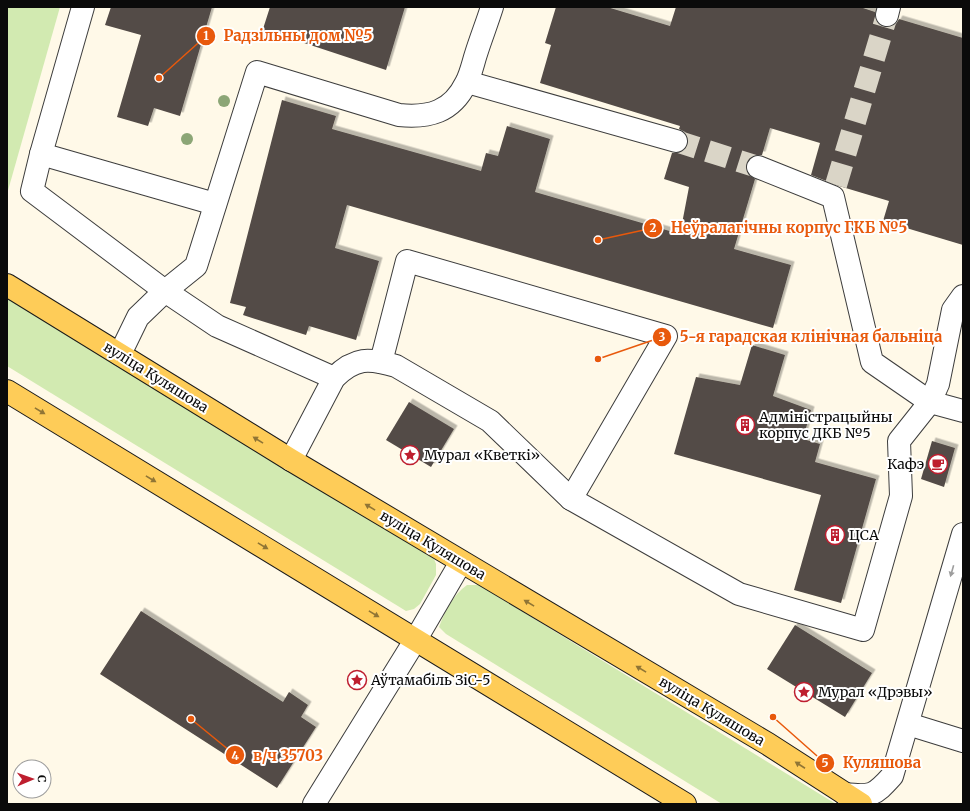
<svg xmlns="http://www.w3.org/2000/svg" width="970" height="811" viewBox="0 0 970 811" font-family="Merriweather,serif">
<style>
.green{fill:#d2eab1}
.building{fill:#534b46;filter:url(#shadow)}
.lines{fill:none;stroke-linecap:round;stroke-linejoin:round}
.minor-tunnel{stroke:#dad5c7;stroke-width:22;stroke-dasharray:22 11;stroke-linecap:butt}
.minor-casing{stroke:#3d3d3d;stroke-width:24}
.major-casing{stroke:#1b1b1b;stroke-width:24}
.minor{stroke:#fff;stroke-width:22}
.major{stroke:#fecc58;stroke-width:22}
.tree{fill:#8ca676}
.oneway{fill:#907535}
.oneway2{fill:#9d9d9d}
.labels{text-anchor:middle;dominant-baseline:central;stroke-width:4;stroke-linejoin:round;paint-order:stroke}
.street-label{font-size:14px;fill:#0a0a0a;stroke:#fff}
.poi-label{font-size:14px;fill:#0a0a0a;stroke:#fff;text-anchor:start}
.leader{fill:none;stroke:#e8590c;stroke-width:1.5}
.callout-dot{fill:#e8590c;stroke:#fff;stroke-width:1.5}
.mark-label{font-size:12px;text-anchor:middle;font-weight:bold;fill:#fff}
.callout-label{font-size:15px;text-anchor:middle;font-weight:bold;fill:#e8590c;stroke:#fff;stroke-width:4;stroke-linejoin:round;paint-order:stroke}
</style>
<defs>
<filter id="shadow"><feDropShadow dx="3.5" dy="-3.5" stdDeviation="0" flood-color="#0004"/></filter>
</defs>
<rect width="100%" height="100%" fill="#fff9e8"/>
<g class="green">
<path d="M 7,7 L 60,7 L 7,194 Z"/>
<path d="M 7,298 L 434,559 L 436,564 L 436,575 L 420,604 L 414,609 L 406,611 L 7,366 Z"/>
<path d="M 467,585 L 479,585 L 836,804 L 722,804 L 446,634 L 439,627 C 445,611 453,595 467,585 Z"/>
</g>
<g class="building">
<path d="M 111,7 L 212,7 L 180,116 L 154,108 L 148,126 L 117,117 L 141,35 L 105,25 Z"/>
<path d="M 270,7 L 405,7 L 386,70 L 280,35 L 262,32 Z"/>
<path d="M 556,7 L 607,7 L 670,26 L 676,7 L 860,7 L 875,12 L 875,19 L 878,24 L 884,27 L 891,27 L 896,24 L 899,19 L 963,38 L 963,245 L 883,221 L 889,201 L 839,186 L 811,175 L 820,143 L 770,128 L 762,155 L 756,155 L 751,157 L 746,163 L 746,169 L 748,174 L 755,179 L 734,249 L 791,265 L 773,328 L 347,205 L 335,248 L 379,261 L 356,340 L 309,326 L 306,335 L 243,315 L 246,307 L 230,303 L 282,100 L 336,116 L 332,129 L 481,171 L 486,153 L 498,156 L 507,126 L 550,139 L 535,192 L 680,234 L 689,187 L 664,179 L 672,153 L 679,153 L 684,150 L 688,145 L 688,138 L 685,132 L 679,129 L 680,126 L 540,83 L 551,45 L 545,43 Z"/>
<path d="M 752,345 L 785,355 L 773,396 L 811,410 L 803,439 L 820,444 L 815,462 L 876,479 L 841,603 L 794,590 L 821,495 L 674,454 L 696,377 L 740,385 Z"/>
<path d="M 409,402 L 454,429 L 431,467 L 386,440 Z"/>
<path d="M 932,441 L 955,448 L 944,487 L 921,479 Z"/>
<path d="M 141,611 L 283,702 L 289,692 L 308,705 L 301,717 L 316,727 L 277,788 L 100,674 Z"/>
<path d="M 795,625 L 872,673 L 845,717 L 767,669 Z"/>
</g>
<g class="lines">
<g class="minor-tunnel">
<path d="M 676,141 L 758,167"/>
<path d="M 836,185 L 887,15"/>
</g>
<g class="minor-casing">
<g id="minor">
<path d="M 83,7 L 41,154 L 32,191 L 165,291 L 217,326 L 334,378"/>
<path d="M 887,15 L 889,7"/>
<path d="M 467,82 L 676,141"/>
<path d="M 41,154 L 215,204"/>
<path d="M 963,296 L 953,310 L 938,384 L 930,402 L 963,411"/>
<path d="M 120,354 L 138,317 L 165,291 L 196,266 L 257,72 L 399,115 C 429,118 452,112 466,83 C 471,74 473,63 476,54 C 481,38 487,23 492,7"/>
<path d="M 381,362 L 407,261 L 666,336 L 571,499 L 739,594 L 863,630 L 901,496 L 899,441 L 930,402 L 872,362 L 833,197 L 758,167"/>
<path d="M 291,460 L 334,378 C 355,357 369,358 396,366 L 490,421 L 571,499"/>
<path d="M 908,724 L 963,741"/>
<path d="M 845,794 C 871,797 874,796 892,776 L 963,534"/>
<path d="M 314,804 L 416,639 L 461,562"/>
</g>
</g>
<g class="major-casing">
<g id="major">
<path d="M 7,285 L 291,460 L 768,744 L 861,804"/>
<path d="M 7,391 L 685,804"/>
</g>
</g>
<use href="#minor" class="minor"/>
<use href="#major" class="major"/>
</g>
<g class="tree">
<circle cx="224" cy="101" r="6"/>
<circle cx="187" cy="139" r="6"/>
</g>
<defs><path id="oneway-solid" d="M-6-.8H1V-3.2L6.5 0L1 3.2V.8H-6Z"/></defs>
<g class="oneway">
<use href="#oneway-solid" transform="translate(40 411) rotate(31)"/>
<use href="#oneway-solid" transform="translate(258 440) rotate(-148)"/>
<use href="#oneway-solid" transform="translate(151 479) rotate(31)"/>
<use href="#oneway-solid" transform="translate(370 507) rotate(-149)"/>
<use href="#oneway-solid" transform="translate(263 546) rotate(31)"/>
<use href="#oneway-solid" transform="translate(529 603) rotate(-149)"/>
<use href="#oneway-solid" transform="translate(374 614) rotate(31)"/>
<use href="#oneway-solid" transform="translate(641 669) rotate(-149)"/>
<use href="#oneway-solid" transform="translate(800 765) rotate(-147)"/>
</g>
<use class="oneway2" href="#oneway-solid" transform="translate(952 571) rotate(106)"/>
<defs>
<g id="building-ring" transform="scale(1)"><circle r="9.5" fill="#fff" stroke="#be1e2f" stroke-width="1.5"/><path d="M-4-6H4V6H1V3H-1V6H-4ZM-2.5-4.3h1.7v1.8h-1.7ZM.8-4.3h1.7v1.8H.8ZM-2.5-1h1.7V.8h-1.7ZM.8-1h1.7V.8H.8Z" fill="#be1e2f"/></g>
<g id="sight-ring" transform="scale(1)"><circle r="9.5" fill="#fff" stroke="#be1e2f" stroke-width="1.5"/><path d="M0-6L1.8-2.2L6-1.7L2.9 1.2L3.7 5.4L0 3.3L-3.7 5.4L-2.9 1.2L-6-1.7L-1.8-2.2Z" fill="#be1e2f"/></g>
<g id="cafe-ring" transform="scale(1)"><circle r="9.5" fill="#fff" stroke="#be1e2f" stroke-width="1.5"/><path d="M-5.5-4.5H6V0H3Q3 3.5 0 3.5H-2.5Q-5.5 3.5-5.5 0ZM3-3.2v2h1.7v-2ZM-6 4.5H4V6H-6Z" fill="#be1e2f"/></g>
</defs>
<g fill-rule="evenodd">
<use href="#building-ring" x="745" y="425"/>
<use href="#sight-ring" x="410" y="455"/>
<use href="#cafe-ring" x="938" y="464"/>
<use href="#building-ring" x="835" y="535"/>
<use href="#sight-ring" x="357" y="680"/>
<use href="#sight-ring" x="804" y="692"/>
</g>
<g class="labels">
<g class="street-label">
<text transform="translate(156 377) rotate(32)">вуліца Куляшова</text>
<text transform="translate(433 545) rotate(31)">вуліца Куляшова</text>
<text transform="translate(712 711) rotate(31)">вуліца Куляшова</text>
</g>
<g class="poi-label">
<text x="759" y="417">Адміністрацыйны<tspan x="759" dy="16">корпус ДКБ №5</tspan></text>
<text x="424" y="455">Мурал «Кветкі»</text>
<text x="924" y="464" text-anchor="end">Кафэ</text>
<text x="849" y="535">ЦСА</text>
<text x="371" y="680">Аўтамабіль ЗіС-5</text>
<text x="818" y="692">Мурал «Дрэвы»</text>
</g>
</g>
<path class="leader" d="M159 78L206 36M598 240L653 228M598 359L662 337M191 719L235 755M773 717L825 763"/>
<g class="callout-dot">
<circle cx="159" cy="78" r="4"/>
<circle cx="598" cy="240" r="4"/>
<circle cx="598" cy="359" r="4"/>
<circle cx="191" cy="719" r="4"/>
<circle cx="773" cy="717" r="4"/>
<circle cx="206" cy="36" r="10"/>
<circle cx="653" cy="228" r="10"/>
<circle cx="662" cy="337" r="10"/>
<circle cx="235" cy="755" r="10"/>
<circle cx="825" cy="763" r="10"/>
</g>
<g class="mark-label">
<text x="206" y="40">1</text>
<text x="653" y="232">2</text>
<text x="662" y="341">3</text>
<text x="235" y="760">4</text>
<text x="825" y="767">5</text>
</g>
<g class="callout-label">
<text x="298" y="41">Радзільны дом №5</text>
<text x="789" y="233">Неўралагічны корпус ГКБ №5</text>
<text x="811" y="342">5-я гарадская клінічная бальніца</text>
<text x="288" y="761">в/ч 35703</text>
<text x="882" y="768">Куляшова</text>
</g>
<rect width="970" height="811" fill="none" stroke="#0a0a0a" stroke-width="16"/>
<g transform="translate(32 779) rotate(88)"><circle r="19" fill="#ffffff" stroke="#9d9d9d"/>
<path d="M0-3L7 15L0 10L-7 15Z" fill="#be1e2f"/>
<text y="-6" font-size="11" font-weight="bold" text-anchor="middle" fill="#0a0a0a">С</text>
</g>
</svg>
